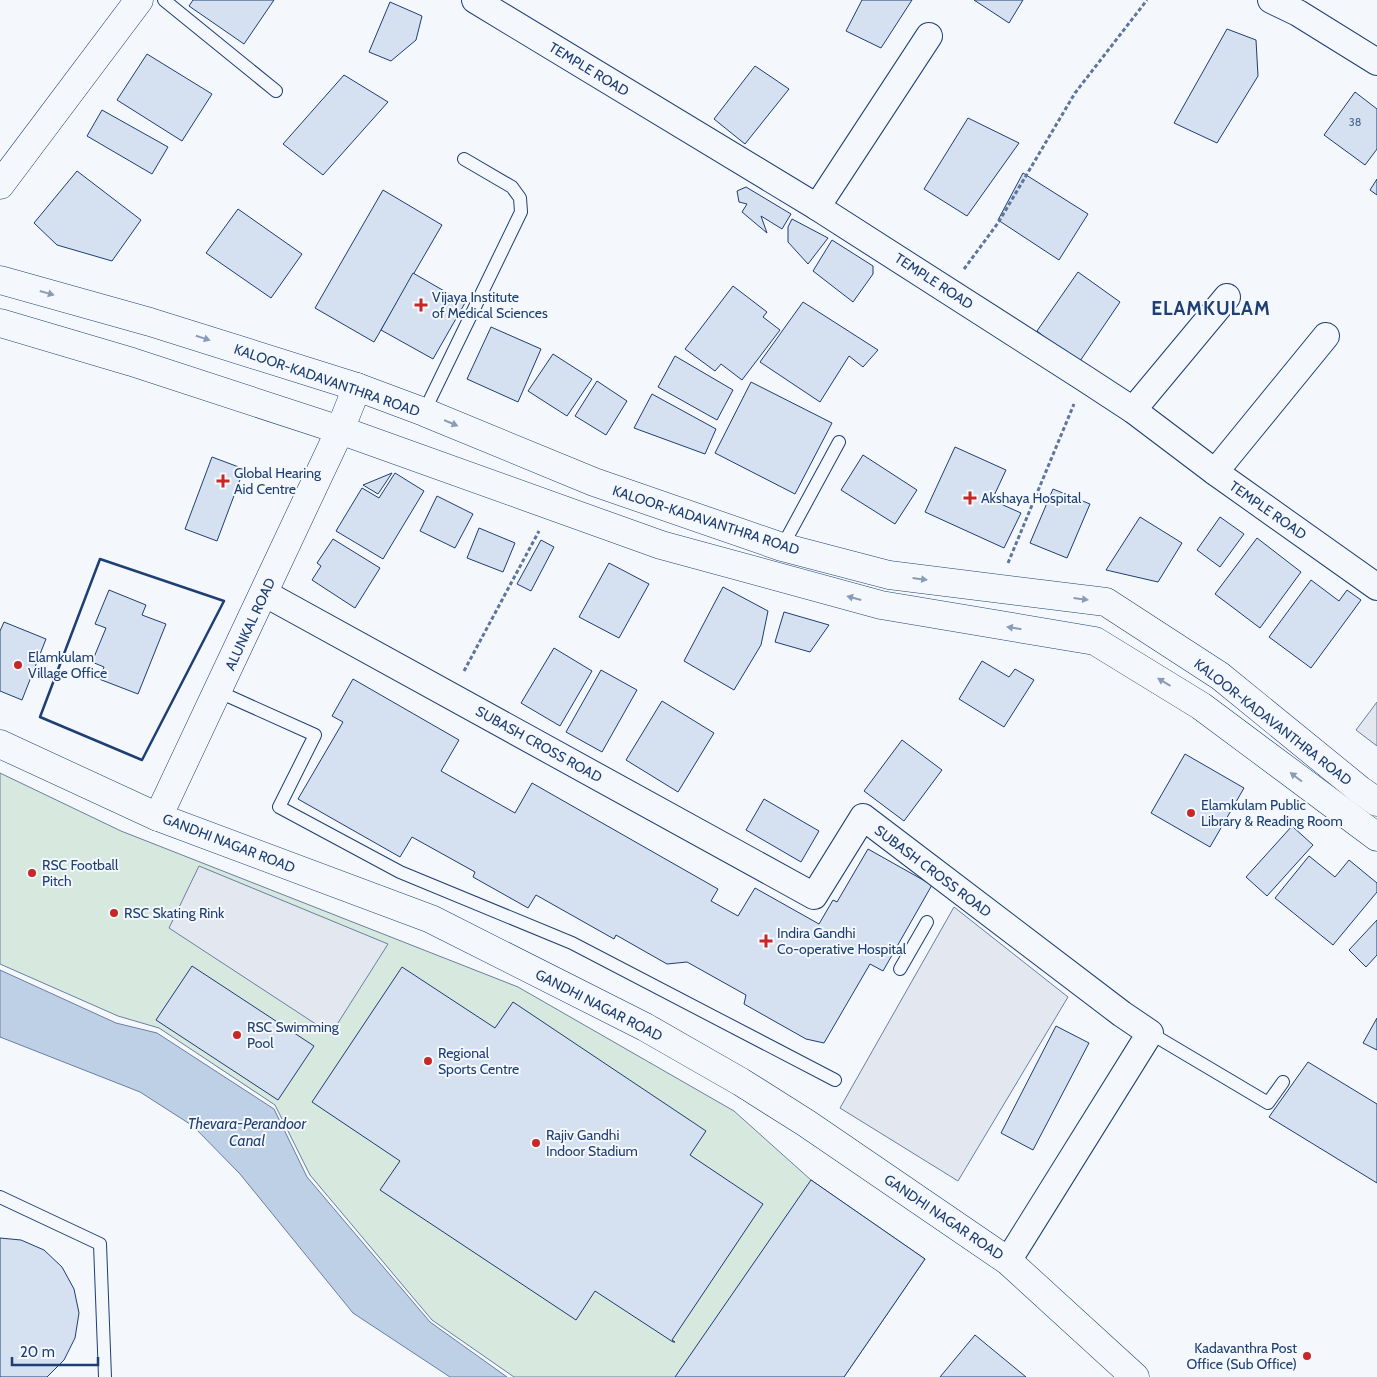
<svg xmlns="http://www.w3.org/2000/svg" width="1377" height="1377" viewBox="0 0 1377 1377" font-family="Cabin,sans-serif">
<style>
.green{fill:#d7e8df;stroke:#687fa3}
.parking{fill:#e3e8f0;stroke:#687fa3}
.water{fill:#bed0e5;stroke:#687fa3}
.building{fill:#d5e0f0;stroke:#1d3f73}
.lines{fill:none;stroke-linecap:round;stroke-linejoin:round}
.service-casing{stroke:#1d3f73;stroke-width:14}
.minor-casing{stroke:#1d3f73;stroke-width:28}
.tertiary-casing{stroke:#1d3f73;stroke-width:29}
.secondary-casing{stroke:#1d3f73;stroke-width:29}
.path{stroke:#5e769c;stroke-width:3;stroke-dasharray:4 2.5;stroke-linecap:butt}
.service{stroke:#f4f7fb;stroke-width:12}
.minor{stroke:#f4f7fb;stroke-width:26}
.tertiary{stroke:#f4f7fb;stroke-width:28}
.secondary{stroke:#f4f7fb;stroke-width:28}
.wall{stroke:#1d3f73;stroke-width:2.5}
.oneway{fill:#889bb7}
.poi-dot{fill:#c62828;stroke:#f4f7fb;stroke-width:2}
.labels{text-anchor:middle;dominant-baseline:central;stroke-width:4;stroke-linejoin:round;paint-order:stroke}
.number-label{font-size:11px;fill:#4b6792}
.street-label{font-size:14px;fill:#1d3f73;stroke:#f4f7fb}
.poi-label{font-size:14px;fill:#1d3f73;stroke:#f4f7fb;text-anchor:start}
.water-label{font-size:15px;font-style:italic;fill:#1d3f73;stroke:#f4f7fb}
.district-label{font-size:19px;font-weight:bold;letter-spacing:1px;fill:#1d3f73;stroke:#f4f7fb}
</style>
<rect width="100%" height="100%" fill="#f4f7fb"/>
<path class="green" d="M 0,773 L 121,831 L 518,987 L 734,1111 L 811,1180 L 925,1259 L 844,1377 L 514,1377 L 432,1320 L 310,1175 L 275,1105 L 159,1028 L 118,1016 L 0,964 Z"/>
<g class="parking">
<path d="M 1377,702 L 1377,746 L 1356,730 Z"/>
<path d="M 199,866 L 388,944 L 331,1034 L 169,928 Z"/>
<path d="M 954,907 L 1068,997 L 958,1181 L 840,1108 Z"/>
</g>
<path class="water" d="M 0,970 L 116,1023 L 157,1033 L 274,1109 L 307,1177 L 430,1322 L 507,1377 L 450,1377 L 353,1313 L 240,1174 L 193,1126 L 140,1092 L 0,1037 Z"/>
<g class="building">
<path d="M 193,0 L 274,0 L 244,44 L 189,6 Z"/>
<path d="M 862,0 L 912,0 L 881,48 L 846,31 Z"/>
<path d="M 974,0 L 1023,0 L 1009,23 Z"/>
<path d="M 390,2 L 422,16 L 416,40 L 391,61 L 369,52 Z"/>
<path d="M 1227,29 L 1256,40 L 1258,76 L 1217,143 L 1174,123 Z"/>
<path d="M 147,54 L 212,94 L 182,141 L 117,100 Z"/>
<path d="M 755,66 L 789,89 L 745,144 L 714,119 Z"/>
<path d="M 344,75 L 388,102 L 323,175 L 283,144 Z"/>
<path d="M 1355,92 L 1377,109 L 1377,149 L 1365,165 L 1324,135 Z"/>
<path d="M 102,110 L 168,147 L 152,174 L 87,136 Z"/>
<path d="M 968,118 L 1019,143 L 967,216 L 924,189 Z"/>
<path d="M 77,171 L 141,220 L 112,261 L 57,245 L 34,223 Z"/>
<path d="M 1023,173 L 1088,214 L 1059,260 L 998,220 Z"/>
<path d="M 1377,179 L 1377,195 L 1370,190 Z"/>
<path d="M 746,187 L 791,214 L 782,229 L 761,216 L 767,233 L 742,212 L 747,204 L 739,202 L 737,191 Z"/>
<path d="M 383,190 L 442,225 L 374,342 L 315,308 Z"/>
<path d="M 238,209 L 302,254 L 271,298 L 206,253 Z"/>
<path d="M 792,219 L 828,238 L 808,264 L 788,242 L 788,227 Z"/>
<path d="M 832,240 L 873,266 L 873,274 L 853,302 L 813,271 Z"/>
<path d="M 1078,272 L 1120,302 L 1078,364 L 1037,331 Z"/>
<path d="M 413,273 L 465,303 L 433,359 L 381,330 Z"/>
<path d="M 733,286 L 767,312 L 763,317 L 780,330 L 742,380 L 721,364 L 715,371 L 685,349 Z"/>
<path d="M 803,302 L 878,350 L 863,367 L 849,356 L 820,402 L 760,362 Z"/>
<path d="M 491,327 L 541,349 L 518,402 L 467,379 Z"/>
<path d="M 553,354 L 592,379 L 567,416 L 528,391 Z"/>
<path d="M 675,356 L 733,390 L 717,420 L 658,387 Z"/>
<path d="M 597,381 L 627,401 L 606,435 L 575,416 Z"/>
<path d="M 751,382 L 832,423 L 795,494 L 715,453 Z"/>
<path d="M 652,394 L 716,429 L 705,454 L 634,428 Z"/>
<path d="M 955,447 L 1006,470 L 992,500 L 1021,513 L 1004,548 L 925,512 Z"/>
<path d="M 863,455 L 917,490 L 895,524 L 841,490 Z"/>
<path d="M 212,457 L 244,469 L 217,541 L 185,529 Z"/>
<path d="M 392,473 L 378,494 L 363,485 Z"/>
<path d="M 395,473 L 424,491 L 383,559 L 336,531 L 362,488 L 379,498 Z"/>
<path d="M 1053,489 L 1090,504 L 1067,558 L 1030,543 Z"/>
<path d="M 437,496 L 473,514 L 455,548 L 420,531 Z"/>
<path d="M 1140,517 L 1182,543 L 1158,582 L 1106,570 Z"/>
<path d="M 1220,517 L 1244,534 L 1220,567 L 1197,550 Z"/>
<path d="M 479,528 L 515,543 L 503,572 L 467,558 Z"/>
<path d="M 1257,538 L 1301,572 L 1260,628 L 1215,594 Z"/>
<path d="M 333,539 L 380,568 L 355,608 L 312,580 L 321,566 L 317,563 Z"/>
<path d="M 541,540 L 554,547 L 531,591 L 517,584 Z"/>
<path d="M 609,563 L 649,584 L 619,638 L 579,617 Z"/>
<path d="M 1311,580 L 1339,601 L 1347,590 L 1361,600 L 1311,668 L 1269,637 Z"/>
<path d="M 723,587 L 768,611 L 761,645 L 734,690 L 684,661 Z"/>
<path d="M 109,590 L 146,605 L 142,615 L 166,624 L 138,694 L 99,679 L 104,667 L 92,662 L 106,628 L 95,624 Z"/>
<path d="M 784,612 L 829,625 L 810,652 L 775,642 Z"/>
<path d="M 4,622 L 46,639 L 22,700 L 0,691 L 0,631 Z"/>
<path d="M 554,648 L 592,671 L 560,726 L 521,703 Z"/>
<path d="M 982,661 L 1009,677 L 1015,669 L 1034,680 L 1004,727 L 959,699 Z"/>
<path d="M 601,670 L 637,690 L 602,752 L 566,732 Z"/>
<path d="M 353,679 L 459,740 L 441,771 L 515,813 L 532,783 L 718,889 L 711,901 L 738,916 L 755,888 L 819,924 L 833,900 L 837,902 L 868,849 L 932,885 L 883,971 L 870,964 L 824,1043 L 806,1039 L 744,1004 L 746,995 L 687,962 L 667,964 L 616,935 L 614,939 L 536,895 L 528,908 L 473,877 L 475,872 L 412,837 L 400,857 L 298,799 L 343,722 L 332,716 Z"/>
<path d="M 662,701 L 714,733 L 678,792 L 626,760 Z"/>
<path d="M 902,740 L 942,770 L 904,821 L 864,791 Z"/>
<path d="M 1185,754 L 1244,788 L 1210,847 L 1151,813 Z"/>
<path d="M 764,799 L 819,831 L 801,862 L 746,830 Z"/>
<path d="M 1292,826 L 1313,845 L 1267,896 L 1246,877 Z"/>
<path d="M 1309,856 L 1335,877 L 1349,860 L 1377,883 L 1377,892 L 1333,945 L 1275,898 Z"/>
<path d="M 1377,920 L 1377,955 L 1366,967 L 1349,950 Z"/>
<path d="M 192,966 L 314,1046 L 278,1100 L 156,1020 Z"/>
<path d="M 402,967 L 495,1028 L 513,1002 L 706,1131 L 690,1155 L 763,1204 L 672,1340 L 675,1342 L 673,1342 L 595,1291 L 576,1320 L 380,1190 L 400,1161 L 312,1102 Z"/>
<path d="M 1377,1018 L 1377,1050 L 1363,1043 Z"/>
<path d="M 1056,1026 L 1089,1043 L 1033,1150 L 1001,1133 Z"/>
<path d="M 1308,1062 L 1377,1104 L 1377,1183 L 1269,1117 Z"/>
<path d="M 811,1180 L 925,1259 L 844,1377 L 675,1377 Z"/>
<path d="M 0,1238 L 21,1240 L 44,1250 L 62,1267 L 74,1289 L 79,1313 L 75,1338 L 64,1360 L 47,1377 L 0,1377 Z"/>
<path d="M 975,1335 L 1026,1377 L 940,1377 Z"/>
</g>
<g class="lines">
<g class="service-casing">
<g id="service">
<path d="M 164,0 L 276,91"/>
<path d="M 424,412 L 521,212 L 520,198 L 512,187 L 464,159"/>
<path d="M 782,547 L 839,442"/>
<path d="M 217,691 L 315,735 L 279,807 L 400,872 L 572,943 L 835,1080"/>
<path d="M 900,969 L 927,922"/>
<path d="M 1150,1033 L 1268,1103 L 1283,1082"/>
<path d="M 0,1197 L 100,1244 L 105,1377"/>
</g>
</g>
<g class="minor-casing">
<g id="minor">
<path d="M 475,0 L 817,207 L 1084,378 L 1133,410 L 1215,472 L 1377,587"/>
<path d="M 1271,0 L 1298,13 L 1377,62"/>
<path d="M 817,207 L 929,36"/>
<path d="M 1133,410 L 1227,297"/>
<path d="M 1215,472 L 1326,336"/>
<path d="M 264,593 L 814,896 L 863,817 L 1122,1014 L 1150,1033 L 1008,1261"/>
</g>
</g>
<g class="tertiary-casing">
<g id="tertiary">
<path d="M 0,744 L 158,817 L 431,919 L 645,1027 L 741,1082 L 806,1123 L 1008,1261 L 1135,1377"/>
<path d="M 158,817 L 340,430"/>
</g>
</g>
<g class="secondary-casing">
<g id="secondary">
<path d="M 0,185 L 139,0"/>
<path d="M 0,280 L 150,322 L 357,387 L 424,412 L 594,482 L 782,547 L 889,575 L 1106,602 L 1220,676 L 1360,790 L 1377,802"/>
<path d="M 0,323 L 132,362 L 340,430 L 661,545 L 881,605 L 1095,641 L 1201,706 L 1377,837"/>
<path d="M 340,430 L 357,387"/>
</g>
</g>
<g class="path">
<path d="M 964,269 L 998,223 L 1075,93 L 1147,0"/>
<path d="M 1008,563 L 1074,404"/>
<path d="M 464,671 L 539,531"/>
</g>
<use href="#service" class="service"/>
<use href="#minor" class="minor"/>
<use href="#tertiary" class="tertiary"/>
<use href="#secondary" class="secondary"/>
<path class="wall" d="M 100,559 L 224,601 L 142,760 L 40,717 Z"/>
</g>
<defs><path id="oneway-solid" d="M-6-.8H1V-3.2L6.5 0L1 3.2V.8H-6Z" transform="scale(1.25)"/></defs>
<g class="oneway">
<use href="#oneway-solid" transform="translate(47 293) rotate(16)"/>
<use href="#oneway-solid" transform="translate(203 338) rotate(18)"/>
<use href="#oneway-solid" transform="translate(451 423) rotate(23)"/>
<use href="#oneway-solid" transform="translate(920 579) rotate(7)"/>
<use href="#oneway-solid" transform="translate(854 598) rotate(-165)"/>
<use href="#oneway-solid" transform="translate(1081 599) rotate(7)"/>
<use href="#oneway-solid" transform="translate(1014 628) rotate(-171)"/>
<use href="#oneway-solid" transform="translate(1164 682) rotate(-149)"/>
<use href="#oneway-solid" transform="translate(1296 777) rotate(-143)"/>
</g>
<g class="poi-dot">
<path d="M418.5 297.5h5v5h5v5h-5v5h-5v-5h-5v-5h5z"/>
<path d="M220.5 473.5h5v5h5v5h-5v5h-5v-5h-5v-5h5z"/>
<path d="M967.5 490.5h5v5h5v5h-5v5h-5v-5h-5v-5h5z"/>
<circle cx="18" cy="665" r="5"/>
<circle cx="1191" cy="813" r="5"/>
<circle cx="32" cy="873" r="5"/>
<circle cx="114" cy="913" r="5"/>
<path d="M763.5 933.5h5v5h5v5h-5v5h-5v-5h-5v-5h5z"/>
<circle cx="237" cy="1035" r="5"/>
<circle cx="428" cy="1061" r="5"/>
<circle cx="536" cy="1143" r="5"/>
<circle cx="1307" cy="1356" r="5"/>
</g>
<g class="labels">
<g class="number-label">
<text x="1355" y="122">38</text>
</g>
<g class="street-label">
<text transform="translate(589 69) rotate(31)">TEMPLE ROAD</text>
<text transform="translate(934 281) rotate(33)">TEMPLE ROAD</text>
<text transform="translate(327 380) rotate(19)">KALOOR-KADAVANTHRA ROAD</text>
<text transform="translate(1268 510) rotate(35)">TEMPLE ROAD</text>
<text transform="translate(706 520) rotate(18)">KALOOR-KADAVANTHRA ROAD</text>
<text transform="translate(250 624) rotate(-65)">ALUNKAL ROAD</text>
<text transform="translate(1273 722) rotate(38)">KALOOR-KADAVANTHRA ROAD</text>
<text transform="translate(539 744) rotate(29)">SUBASH CROSS ROAD</text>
<text transform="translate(229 843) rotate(21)">GANDHI NAGAR ROAD</text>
<text transform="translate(933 871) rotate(37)">SUBASH CROSS ROAD</text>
<text transform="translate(599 1005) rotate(27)">GANDHI NAGAR ROAD</text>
<text transform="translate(944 1217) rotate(34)">GANDHI NAGAR ROAD</text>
</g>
<g class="poi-label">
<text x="432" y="297">Vijaya Institute<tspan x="432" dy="16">of Medical Sciences</tspan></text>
<text x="234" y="473">Global Hearing<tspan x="234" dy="16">Aid Centre</tspan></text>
<text x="981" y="498">Akshaya Hospital</text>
<text x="28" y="657">Elamkulam<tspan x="28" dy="16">Village Office</tspan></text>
<text x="1201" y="805">Elamkulam Public<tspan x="1201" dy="16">Library &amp; Reading Room</tspan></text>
<text x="42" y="865">RSC Football<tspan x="42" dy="16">Pitch</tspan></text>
<text x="124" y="913">RSC Skating Rink</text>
<text x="777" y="933">Indira Gandhi<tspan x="777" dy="16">Co-operative Hospital</tspan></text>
<text x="247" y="1027">RSC Swimming<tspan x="247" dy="16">Pool</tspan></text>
<text x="438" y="1053">Regional<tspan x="438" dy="16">Sports Centre</tspan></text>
<text x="546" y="1135">Rajiv Gandhi<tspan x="546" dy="16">Indoor Stadium</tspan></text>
<text x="1297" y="1348" text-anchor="end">Kadavanthra Post<tspan x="1297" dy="16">Office (Sub Office)</tspan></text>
</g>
<g class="water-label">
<text x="247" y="1124">Thevara-Perandoor<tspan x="247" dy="17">Canal</tspan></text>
</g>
<g class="district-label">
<text x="1211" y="308">ELAMKULAM</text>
</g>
</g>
<path d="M12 1357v8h86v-8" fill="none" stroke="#1d3f73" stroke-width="2.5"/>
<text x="20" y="1357" font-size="15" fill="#1d3f73" stroke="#f4f7fb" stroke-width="4" paint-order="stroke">20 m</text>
</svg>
